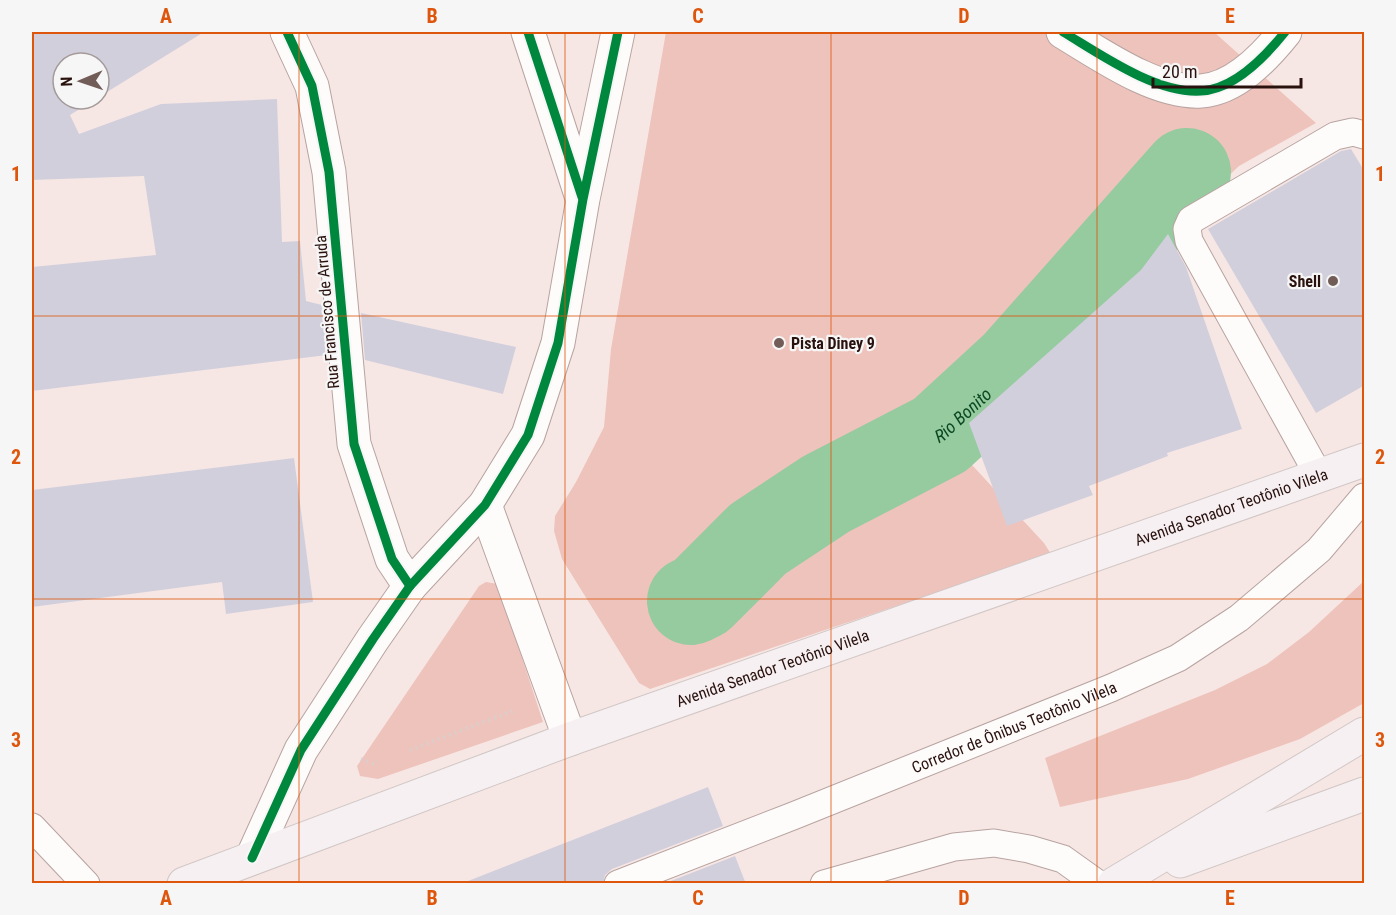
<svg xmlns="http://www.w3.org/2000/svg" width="1396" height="915" viewBox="0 0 1396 915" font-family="'Roboto Condensed',sans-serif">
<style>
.green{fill:#eec3bc}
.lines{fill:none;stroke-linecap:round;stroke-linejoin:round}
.river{stroke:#96ca9f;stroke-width:88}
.building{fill:#d2cfdd}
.service-casing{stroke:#b7a4a0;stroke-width:29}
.minor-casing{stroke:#b7a4a0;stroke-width:35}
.tertiary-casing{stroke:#b7a4a0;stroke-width:35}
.primary-casing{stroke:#d1c7c5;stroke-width:35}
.path{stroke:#d6d0cf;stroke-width:4;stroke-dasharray:1.5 4.5;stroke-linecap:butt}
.service{stroke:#fefbfb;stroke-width:27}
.minor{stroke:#fefbfb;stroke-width:33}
.tertiary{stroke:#fefbfb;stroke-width:33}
.primary{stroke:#f6f0f3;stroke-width:33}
.cycleway-casing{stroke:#f6f6f6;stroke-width:13}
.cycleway{stroke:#00873e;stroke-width:9}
.grid{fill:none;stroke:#de550c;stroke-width:1.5;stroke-opacity:0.55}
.poi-dot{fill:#715c58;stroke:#f6f6f6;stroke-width:2}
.labels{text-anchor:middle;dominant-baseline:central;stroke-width:4.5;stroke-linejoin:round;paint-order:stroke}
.poi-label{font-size:16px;font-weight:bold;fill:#29110d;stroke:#f6f6f6;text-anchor:end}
.street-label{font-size:16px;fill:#29110d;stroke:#f6f6f6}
.water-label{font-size:18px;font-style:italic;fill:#0c4922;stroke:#f6f6f6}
.neatline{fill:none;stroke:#de550c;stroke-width:2}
.grid-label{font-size:20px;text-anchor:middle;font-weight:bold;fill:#de550c}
</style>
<rect width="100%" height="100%" fill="#f7e7e4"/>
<g class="green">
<path d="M 666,32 L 1214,32 L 1316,123 L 1239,166 L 1131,268 L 961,453 L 1044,543 L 1051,554 L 650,689 L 639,683 L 562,559 L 554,531 L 555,516 L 576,482 L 604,427 L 611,349 Z"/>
<path d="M 1364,581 L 1364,703 L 1300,739 L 1188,779 L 1060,807 L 1045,758 L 1215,690 L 1267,664 L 1309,632 Z"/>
<path d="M 486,582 L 498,584 L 543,722 L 378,779 L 360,776 L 357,766 L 479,586 Z"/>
</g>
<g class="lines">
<path class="river" id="s1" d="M 691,601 L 701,596 L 758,539 L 826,494 L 940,435 L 1015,366 L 1187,172"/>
</g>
<g class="building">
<path d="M 32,32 L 204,32 L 99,97 L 99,63 L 63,63 L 63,99 L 96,99 L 70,115 L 79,134 L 161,104 L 277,99 L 282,242 L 300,241 L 306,301 L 322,305 L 327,355 L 32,391 L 32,267 L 156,255 L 144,176 L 32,180 Z"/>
<path d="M 1351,149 L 1365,172 L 1365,385 L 1316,413 L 1208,229 L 1341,151 Z"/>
<path d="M 1168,234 L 1186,267 L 1242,429 L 1167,453 L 1168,456 L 1089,486 L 1093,495 L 1007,526 L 969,423 L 1141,270 Z"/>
<path d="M 361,313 L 516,347 L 503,394 L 365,360 Z"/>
<path d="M 294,458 L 313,602 L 226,614 L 222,582 L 32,607 L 32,490 Z"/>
<path d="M 708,787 L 723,826 L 612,869 L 605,875 L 603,884 L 469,884 L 468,881 Z"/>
<path d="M 735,856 L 746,884 L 663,884 Z"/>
</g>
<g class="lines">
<g class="service-casing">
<g id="service">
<path d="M 1319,476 L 1189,241 L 1187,229 L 1191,220 L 1335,136 L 1353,132 L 1364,135"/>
<path d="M 32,827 L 86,884"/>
<path id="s2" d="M 618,884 L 793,816 L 1111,688 L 1178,658 L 1239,618 L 1319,550 L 1364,497"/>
<path d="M 824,884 L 954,847 L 994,843 L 1029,849 L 1063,859 L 1098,884"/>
</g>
</g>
<g class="minor-casing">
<g id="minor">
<path d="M 287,32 L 312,86 L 329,172 L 354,444 L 392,559 L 410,586"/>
<path d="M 1063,32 C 1100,54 1156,94 1201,91 C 1235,89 1265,57 1285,32"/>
</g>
</g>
<g class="tertiary-casing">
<g id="tertiary">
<path d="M 528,32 L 582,198"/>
<path d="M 485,505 L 570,739"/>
<path d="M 252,858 L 301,750 L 373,639 L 410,586 L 485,505 L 528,435 L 558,343 L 583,199 L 618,32"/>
</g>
</g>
<g class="primary-casing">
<g id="primary">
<path d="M 1180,861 L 1364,794"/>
<path id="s3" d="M 184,884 L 570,739 L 1364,460"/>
<path d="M 1114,884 L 1364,734"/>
</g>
</g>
<g class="path">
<path d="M 410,750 L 515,710"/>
<path d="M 361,759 L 374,764 L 378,762"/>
</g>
<use href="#service" class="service"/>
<use href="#minor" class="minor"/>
<use href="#tertiary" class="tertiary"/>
<use href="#primary" class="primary"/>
<g class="cycleway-casing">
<g id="cycleway">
<path d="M 287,32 L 312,86 L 329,172 L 354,444 L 392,559 L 410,586"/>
<path d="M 528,32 L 582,197"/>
<path d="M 1063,32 C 1100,54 1156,94 1201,91 C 1235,89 1265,57 1285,32"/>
<path d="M 252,858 L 301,750 L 373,639 L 410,586 L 485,505 L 528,435 L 558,343 L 583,199 L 618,32"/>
</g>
</g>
<use href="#cycleway" class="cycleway"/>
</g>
<path class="grid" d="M 299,32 L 299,884M 565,32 L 565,884M 831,32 L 831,884M 1097,32 L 1097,884M 32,316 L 1364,316M 32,599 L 1364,599"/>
<g class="poi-dot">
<circle cx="1333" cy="281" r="6"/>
<circle cx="779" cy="343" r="6"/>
</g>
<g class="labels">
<g class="poi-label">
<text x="1321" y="281">Shell</text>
<text x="791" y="343" text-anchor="start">Pista Diney 9</text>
</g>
<g class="street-label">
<text transform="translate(327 312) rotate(-95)">Rua Francisco de Arruda</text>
<text stroke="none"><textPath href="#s3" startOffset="1113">Avenida Senador Teotônio Vilela</textPath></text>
<text stroke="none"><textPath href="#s3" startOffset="627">Avenida Senador Teotônio Vilela</textPath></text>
<text stroke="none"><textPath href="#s2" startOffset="426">Corredor de Ônibus Teotônio Vilela</textPath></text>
</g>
<g class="water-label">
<text stroke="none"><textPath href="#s1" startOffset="332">Rio Bonito</textPath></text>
</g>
</g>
<rect width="1396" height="915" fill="none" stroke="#f6f6f6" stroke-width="66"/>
<g transform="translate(81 81) rotate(268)"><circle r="28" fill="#f6f6f6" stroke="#a49a99" stroke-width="1.5"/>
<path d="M0-4.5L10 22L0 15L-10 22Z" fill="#715c58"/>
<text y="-9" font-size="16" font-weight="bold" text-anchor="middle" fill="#29110d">N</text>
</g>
<path d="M1153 78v9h148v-9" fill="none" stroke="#29110d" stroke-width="3"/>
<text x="1162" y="78" font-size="18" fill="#29110d" stroke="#f6f6f6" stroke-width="4.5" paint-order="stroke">20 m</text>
<rect x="33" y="33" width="1330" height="849" class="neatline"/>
<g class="grid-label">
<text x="166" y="23">A</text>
<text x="432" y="23">B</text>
<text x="698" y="23">C</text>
<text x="964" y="23">D</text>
<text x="1230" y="23">E</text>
<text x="16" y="181">1</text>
<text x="1380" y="181">1</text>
<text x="16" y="464">2</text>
<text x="1380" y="464">2</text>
<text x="16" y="747">3</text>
<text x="1380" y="747">3</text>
<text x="166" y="905">A</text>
<text x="432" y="905">B</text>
<text x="698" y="905">C</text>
<text x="964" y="905">D</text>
<text x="1230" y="905">E</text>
</g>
</svg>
